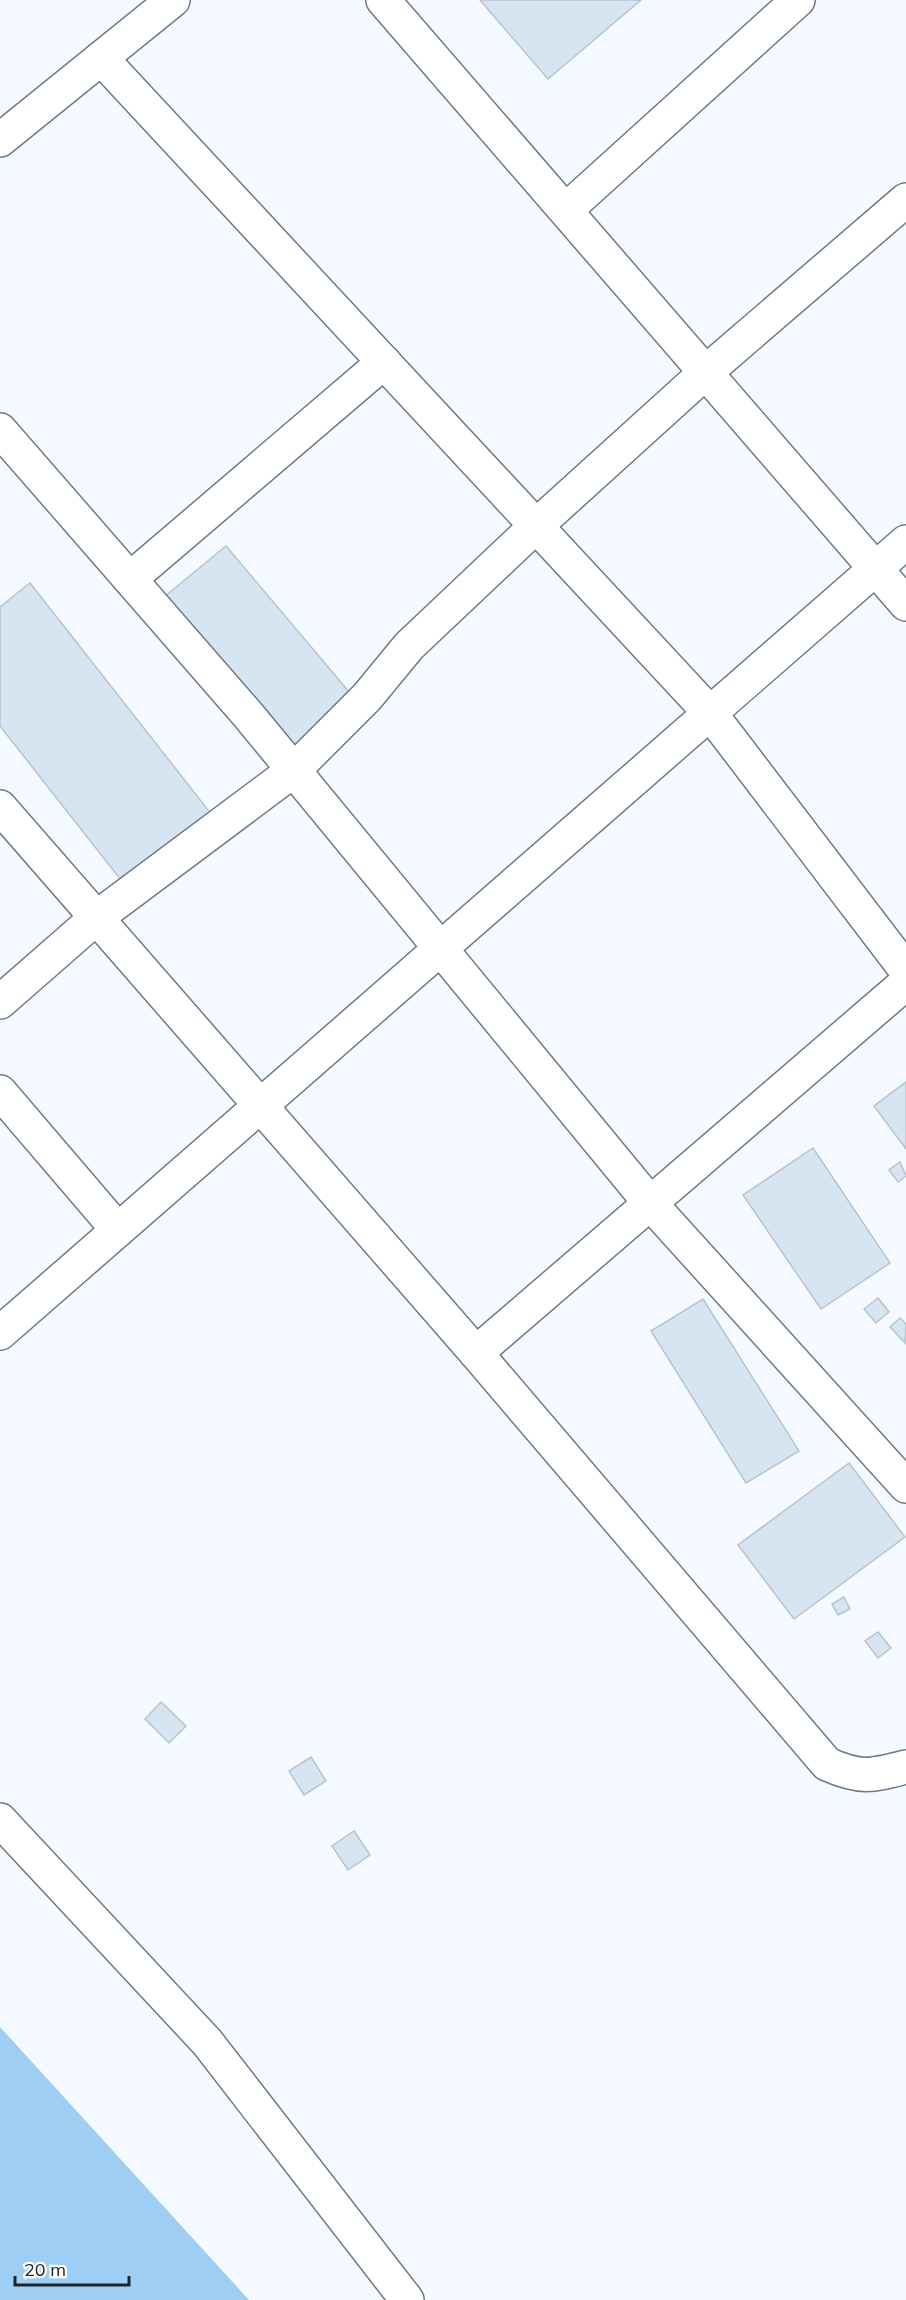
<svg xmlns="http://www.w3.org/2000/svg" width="906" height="2300" viewBox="0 0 906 2300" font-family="Mulish,sans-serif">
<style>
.green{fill:#9fcef4}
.building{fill:#d6e5f1;stroke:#b6c4d0;stroke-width:1.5}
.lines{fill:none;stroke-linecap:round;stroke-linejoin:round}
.minor-casing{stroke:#6e7b86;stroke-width:36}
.minor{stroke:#fff;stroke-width:33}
</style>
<rect width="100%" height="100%" fill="#f4faff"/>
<path class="green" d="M 0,2027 L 249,2300 L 0,2300 Z"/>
<g class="building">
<path d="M 480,0 L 641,0 L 548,79 Z"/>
<path d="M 226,546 L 355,699 L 293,750 L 164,597 Z"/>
<path d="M 30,583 L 212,815 L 124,884 L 0,726 L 0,607 Z"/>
<path d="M 906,1082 L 906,1149 L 874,1106 Z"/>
<path d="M 813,1148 L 890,1263 L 821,1309 L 743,1195 Z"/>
<path d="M 900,1162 L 906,1176 L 898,1182 L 889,1170 Z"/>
<path d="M 878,1298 L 889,1312 L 876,1323 L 864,1309 Z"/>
<path d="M 703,1299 L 799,1451 L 746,1483 L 651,1331 Z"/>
<path d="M 900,1318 L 906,1324 L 905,1343 L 890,1327 Z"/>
<path d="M 849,1463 L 905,1537 L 794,1619 L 738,1545 Z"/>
<path d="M 844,1597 L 850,1609 L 838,1615 L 832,1604 Z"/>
<path d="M 878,1632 L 891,1648 L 878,1658 L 865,1641 Z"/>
<path d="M 161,1702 L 186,1726 L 169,1743 L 145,1719 Z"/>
<path d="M 311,1757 L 326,1781 L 304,1795 L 289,1771 Z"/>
<path d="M 354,1831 L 370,1855 L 348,1870 L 332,1846 Z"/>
</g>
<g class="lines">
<g class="minor-casing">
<g id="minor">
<path d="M 383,0 L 906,604"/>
<path d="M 101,58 L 710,713 L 906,970"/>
<path d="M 0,140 L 173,0"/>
<path d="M 566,210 L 798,0"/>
<path d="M 0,430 L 249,716 L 650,1203 L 906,1486"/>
<path d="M 130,579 L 384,362"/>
<path d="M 0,807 L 476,1353 L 827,1764 C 861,1779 871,1776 906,1767"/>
<path d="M 0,1002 L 96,918 L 294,770 L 367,697 L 409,646 L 536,526 L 706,372 L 906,200"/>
<path d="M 0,1092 L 118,1230"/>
<path d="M 0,1333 L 906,542"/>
<path d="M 476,1353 L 906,983"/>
<path d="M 0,1820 L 207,2042 L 407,2300"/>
</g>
</g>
<use href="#minor" class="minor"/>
</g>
<path d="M15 2276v9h114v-9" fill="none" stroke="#202529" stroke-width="3"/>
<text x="24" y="2276" font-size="18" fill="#202529" stroke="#ffffff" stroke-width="4.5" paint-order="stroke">20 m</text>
</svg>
